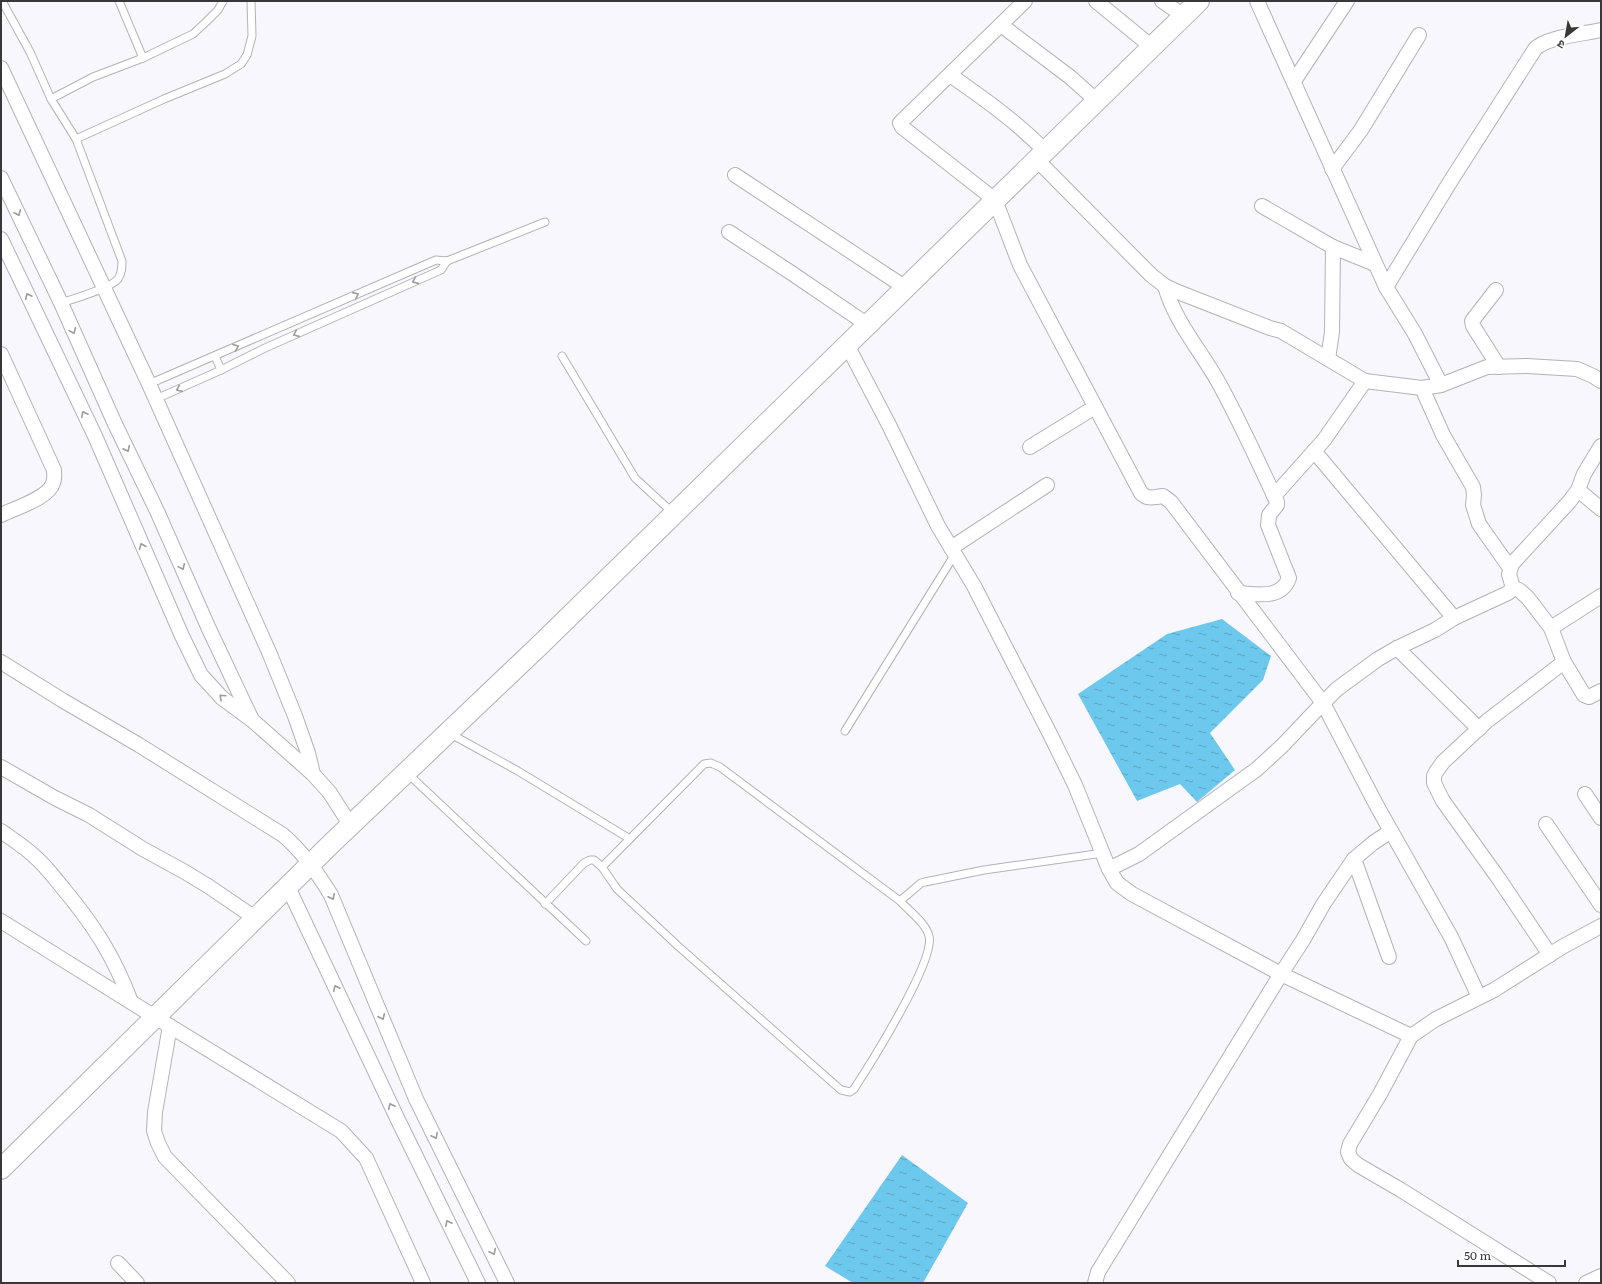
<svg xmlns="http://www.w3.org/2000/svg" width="1602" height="1284" viewBox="0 0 1602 1284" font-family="Literata,'Noto Sans Devanagari',serif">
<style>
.water{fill:url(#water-ripples)}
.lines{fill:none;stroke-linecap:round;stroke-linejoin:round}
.lane-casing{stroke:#b2b2b8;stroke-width:9}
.street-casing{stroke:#b2b2b8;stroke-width:16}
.secondary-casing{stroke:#b2b2b8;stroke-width:22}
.lane{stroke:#fff;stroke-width:7}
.street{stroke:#fff;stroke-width:14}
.secondary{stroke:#fff;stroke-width:20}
.oneway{stroke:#9c9c9c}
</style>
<defs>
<pattern id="water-ripples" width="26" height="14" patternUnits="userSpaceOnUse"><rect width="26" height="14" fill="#6dc8ee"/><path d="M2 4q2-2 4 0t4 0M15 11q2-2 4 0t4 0" fill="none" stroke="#5ba3c2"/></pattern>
</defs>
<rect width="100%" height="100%" fill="#f7f7fd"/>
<g class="water">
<path d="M 1222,619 L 1271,656 L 1263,680 L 1210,733 L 1235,770 L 1197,802 L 1180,784 L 1137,801 L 1078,694 L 1167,634 Z"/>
<path d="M 902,1155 L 968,1203 L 923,1283 L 853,1283 L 825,1266 Z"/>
</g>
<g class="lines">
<g class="lane-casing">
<g id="lane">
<path d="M 2,1 L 30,52 L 51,99 L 93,77 L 143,58 L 193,34 L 206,22 L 218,10 L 223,1"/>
<path d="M 119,1 L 143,58"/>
<path d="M 51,99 L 76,139"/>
<path d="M 61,303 C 73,299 111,288 118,279 C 122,273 122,267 122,261 L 76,139 L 164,99 L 225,74 L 241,64 L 247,55 L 252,36 L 251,1"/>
<path d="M 215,356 L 221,370"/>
<path d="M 562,356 L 635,478 L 673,513"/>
<path d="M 149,384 L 436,260 L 447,261 L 545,222"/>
<path d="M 156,399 L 221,370 L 265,348 L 441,270 L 447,261"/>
<path d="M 845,731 L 955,554"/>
<path d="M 449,733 L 518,771 L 630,839"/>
<path d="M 407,773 L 586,941"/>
<path d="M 602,867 L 704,764 L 711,763 L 720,767 L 900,901 L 921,883 L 925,882 L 984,870 L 1103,853"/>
<path d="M 545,904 L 584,863 L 590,860 L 594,860 L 602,867 L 617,889 L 678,946 L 841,1090 L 850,1092 L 854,1089 C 869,1066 936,960 929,936 C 926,923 909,911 900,901"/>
</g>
</g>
<g class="street-casing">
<g id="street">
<path d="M 1025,1 L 900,123 L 902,127 L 995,200 L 1020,265 L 1141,493 C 1148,500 1154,497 1163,496 L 1171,502 L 1323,703 L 1337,689 L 1378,659 L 1397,648 L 1435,630 L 1454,618 L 1508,593 L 1513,588 L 1509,574 L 1512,564 L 1569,502 L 1578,490 L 1584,474 L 1601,446"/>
<path d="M 1096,1 L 1152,47"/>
<path d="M 1162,1 L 1184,16"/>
<path d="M 1257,1 L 1386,287 L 1450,182 L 1535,49 C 1546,37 1584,34 1601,30"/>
<path d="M 1001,25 L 1070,77 L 1097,101"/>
<path d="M 1,68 L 149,384 L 269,652 L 295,716 L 308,753 L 313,774"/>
<path d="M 950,75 C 983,98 1017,122 1045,151"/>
<path d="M 1294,81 L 1347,1"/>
<path d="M 1037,160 L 1151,275 L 1165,286 L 1178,292 L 1270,328 L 1281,331 L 1365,381 L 1422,388 L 1441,385 L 1415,334 L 1386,287"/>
<path d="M 1332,169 L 1361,130 L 1419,35"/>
<path d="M 735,175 L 906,288"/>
<path d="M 1,178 L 61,303 L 115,424 L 157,511 L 209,629 L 252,720"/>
<path d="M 1262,206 L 1333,247 L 1375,264"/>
<path d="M 729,232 L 790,272 L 868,325"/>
<path d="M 1,239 L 95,436 L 182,636 L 201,675 L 222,698 L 252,720 L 313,774 L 330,793 L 351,826"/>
<path d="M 1165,286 C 1175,323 1203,353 1221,387 C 1241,424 1259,463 1277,502 L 1277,505 L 1269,515 L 1268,525 L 1289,578 C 1281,600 1257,594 1238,593"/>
<path d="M 1496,290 L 1472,321 L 1473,326 L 1499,367"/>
<path d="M 847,345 L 889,425 L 938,526 L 974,586 L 1051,736 L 1075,785 L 1109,869 L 1117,883 L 1132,894 L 1281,974 L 1411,1036"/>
<path d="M 1,354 L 54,470 C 54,474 55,479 53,483 C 49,498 15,508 1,515"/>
<path d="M 1328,359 L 1332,332 L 1333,247"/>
<path d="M 1441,385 L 1487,367 L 1527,366 L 1577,369 L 1593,376 L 1601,381"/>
<path d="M 1422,388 L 1443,435 L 1473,487 L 1474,495 L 1473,505 L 1479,524 L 1510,568"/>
<path d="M 1030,447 L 1095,407"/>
<path d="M 1314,451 L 1454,618"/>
<path d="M 1578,490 L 1601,509"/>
<path d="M 1274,496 L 1324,440 L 1365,381"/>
<path d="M 951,548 L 1047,485"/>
<path d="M 1513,588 L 1519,590 L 1528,598 L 1551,628 L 1564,662 L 1584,695 L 1589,697 L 1601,691"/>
<path d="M 1551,628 L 1601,596"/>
<path d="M 1397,648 L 1479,729"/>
<path d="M 1,662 L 62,700 L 139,745 L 283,835 C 303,852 317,872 331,895 L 416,1099 L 507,1283"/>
<path d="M 1,767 L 55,798 L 89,815 L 143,849 L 185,872 L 208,886 L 255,918"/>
<path d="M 1585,794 L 1601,818"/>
<path d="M 1546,824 L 1601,905"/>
<path d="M 1,831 C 12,839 23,846 33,855 C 44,864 53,876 62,887 C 93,924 114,956 131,1002"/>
<path d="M 1354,859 L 1389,957"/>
<path d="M 1109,869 L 1139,854 L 1257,769 L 1282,746 L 1323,703 L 1378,808 L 1451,937 L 1479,997"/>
<path d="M 288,887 L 398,1120 L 478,1283"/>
<path d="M 1,921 L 155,1017 L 341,1131 L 366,1158 L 423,1283"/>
<path d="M 1550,955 L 1499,879 L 1443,801 L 1434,783 L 1434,776 L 1436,772 L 1443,762 L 1487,721 L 1564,662"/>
<path d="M 170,1026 L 155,1112 L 154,1131 L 158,1143 L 165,1157 L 288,1283"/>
<path d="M 118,1263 L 137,1283"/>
<path d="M 1095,1283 L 1098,1272 L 1281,974 L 1303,940 L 1324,903 L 1354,859 L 1373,843 L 1391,831"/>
<path d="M 1549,1283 L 1401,1190 L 1358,1165 L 1351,1159 L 1348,1152 L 1350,1144 L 1380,1094 L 1411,1036 L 1436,1019 L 1494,990 L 1562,947 L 1601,926"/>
<path d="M 1586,1283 L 1601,1276"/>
</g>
</g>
<g class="secondary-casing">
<path id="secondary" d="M 1,1169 L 333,842 L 540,645 L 1199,1"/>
</g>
<use href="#lane" class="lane"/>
<use href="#street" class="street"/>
<use href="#secondary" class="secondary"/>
</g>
<defs><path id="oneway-chevron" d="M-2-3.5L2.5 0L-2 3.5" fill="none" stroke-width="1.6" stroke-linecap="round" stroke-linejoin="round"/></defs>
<g class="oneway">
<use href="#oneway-chevron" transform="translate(18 213) rotate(65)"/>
<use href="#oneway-chevron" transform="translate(415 281) rotate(156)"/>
<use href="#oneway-chevron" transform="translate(356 295) rotate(-24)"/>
<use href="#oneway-chevron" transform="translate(28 296) rotate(-116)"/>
<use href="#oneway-chevron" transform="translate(73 331) rotate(66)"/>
<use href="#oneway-chevron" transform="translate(296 334) rotate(156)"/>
<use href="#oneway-chevron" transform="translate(236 347) rotate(-23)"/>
<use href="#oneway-chevron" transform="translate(179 389) rotate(156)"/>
<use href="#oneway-chevron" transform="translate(84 414) rotate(-116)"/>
<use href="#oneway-chevron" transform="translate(127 449) rotate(64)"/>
<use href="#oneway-chevron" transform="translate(142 546) rotate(-113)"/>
<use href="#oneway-chevron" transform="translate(182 567) rotate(66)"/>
<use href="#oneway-chevron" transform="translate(222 697) rotate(-137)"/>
<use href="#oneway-chevron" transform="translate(332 897) rotate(64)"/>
<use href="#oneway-chevron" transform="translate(336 988) rotate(-115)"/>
<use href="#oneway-chevron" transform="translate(382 1017) rotate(67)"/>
<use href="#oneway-chevron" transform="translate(391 1106) rotate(-115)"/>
<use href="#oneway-chevron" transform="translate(435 1136) rotate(63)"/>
<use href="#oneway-chevron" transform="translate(448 1223) rotate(-116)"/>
<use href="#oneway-chevron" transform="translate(493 1252) rotate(63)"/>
</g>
<rect width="1602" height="1284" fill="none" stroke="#38383a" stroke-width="4"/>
<g transform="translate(1566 36) rotate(211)" stroke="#ffffff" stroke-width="3" paint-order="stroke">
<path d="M0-3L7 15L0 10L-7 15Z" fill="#38383a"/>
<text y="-6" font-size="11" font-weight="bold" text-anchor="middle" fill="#38383a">उ</text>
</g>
<path d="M1458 1260v6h107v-6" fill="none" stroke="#38383a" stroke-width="2"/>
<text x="1464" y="1260" font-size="12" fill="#38383a" stroke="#ffffff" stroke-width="3" paint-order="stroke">50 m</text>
</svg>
